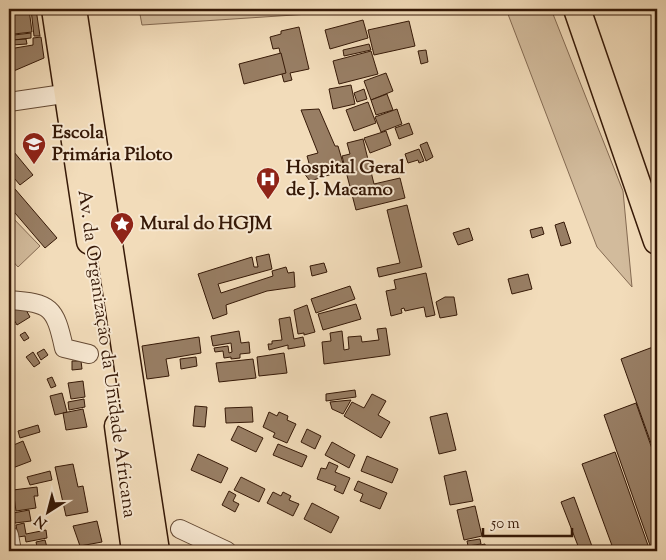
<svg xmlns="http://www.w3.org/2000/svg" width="666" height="560" viewBox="0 0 666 560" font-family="'Sorts Mill Goudy',serif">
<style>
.green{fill:#d2bb9c;stroke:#846a52}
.building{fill:#987e64;stroke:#361907}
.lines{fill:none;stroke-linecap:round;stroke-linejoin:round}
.minor-casing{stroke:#654a34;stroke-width:20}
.highway-casing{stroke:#361907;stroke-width:29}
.minor{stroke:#f7e8d2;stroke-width:18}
.highway{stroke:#f2dcba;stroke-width:26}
.labels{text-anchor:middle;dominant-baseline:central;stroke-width:4;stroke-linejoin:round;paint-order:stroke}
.poi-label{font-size:19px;font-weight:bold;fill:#361907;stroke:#f7e8d2;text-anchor:start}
.street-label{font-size:19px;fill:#361907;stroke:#f7e8d2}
</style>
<rect width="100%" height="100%" fill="#f2dcba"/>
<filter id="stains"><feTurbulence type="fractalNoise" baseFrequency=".004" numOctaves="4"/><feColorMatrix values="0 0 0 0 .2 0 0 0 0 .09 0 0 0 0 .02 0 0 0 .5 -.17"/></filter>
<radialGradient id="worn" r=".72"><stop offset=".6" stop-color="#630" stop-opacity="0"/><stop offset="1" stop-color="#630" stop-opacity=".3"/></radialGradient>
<g class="green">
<path d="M 139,9 L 385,9 L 142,25 Z"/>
<path d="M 506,9 L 551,9 L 623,191 L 632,287 L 597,247 Z"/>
<path d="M 9,214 L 40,246 L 18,267 L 9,257 Z"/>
</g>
<g class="building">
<path d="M 29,9 L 32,32 L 14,34 L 11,10 Z"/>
<path d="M 31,9 L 36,9 L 40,36 L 34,36 Z"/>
<path d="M 363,20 L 368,38 L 330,49 L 325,30 Z"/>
<path d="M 409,21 L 415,46 L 374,55 L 368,30 Z"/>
<path d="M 9,24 L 11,24 L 13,39 L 9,40 Z"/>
<path d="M 299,27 L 309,69 L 290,73 L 292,80 L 284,82 L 281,71 L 284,70 L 279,48 L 273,49 L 270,37 L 281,34 L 281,31 Z"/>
<path d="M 31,33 L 31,38 L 14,40 L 14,35 Z"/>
<path d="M 41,37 L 44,58 L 9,73 L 9,49 L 33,45 L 33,38 Z"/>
<path d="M 26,39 L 27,44 L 12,45 L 12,40 Z"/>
<path d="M 369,44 L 371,50 L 344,56 L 343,50 Z"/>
<path d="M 426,50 L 428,62 L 421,64 L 418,51 Z"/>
<path d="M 371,51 L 378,74 L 339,84 L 333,61 Z"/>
<path d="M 281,53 L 286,73 L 244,84 L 239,64 Z"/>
<path d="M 386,73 L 393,91 L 371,100 L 364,81 Z"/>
<path d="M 351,85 L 355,104 L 333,109 L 329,89 Z"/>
<path d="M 364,89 L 367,99 L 357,102 L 354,93 Z"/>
<path d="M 387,94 L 393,110 L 376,115 L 371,100 Z"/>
<path d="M 368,102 L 376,123 L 354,131 L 346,110 Z"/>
<path d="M 319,109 L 335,146 L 338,146 L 345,170 L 310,181 L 300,168 L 309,163 L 307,156 L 318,153 L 301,110 Z"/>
<path d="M 397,109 L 402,124 L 381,132 L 375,117 Z"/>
<path d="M 409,123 L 413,134 L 399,139 L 395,128 Z"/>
<path d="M 386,131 L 391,145 L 370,153 L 364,138 Z"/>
<path d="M 363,139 L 374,184 L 400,178 L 405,198 L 356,210 L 342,156 L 350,154 L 347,143 Z"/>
<path d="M 427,142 L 433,157 L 426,161 L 420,145 Z"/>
<path d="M 9,146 L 33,175 L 20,185 L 9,172 Z"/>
<path d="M 419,149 L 424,161 L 419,163 L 418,160 L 408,163 L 405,154 Z"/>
<path d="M 15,189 L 57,238 L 45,248 L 9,206 L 9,195 Z"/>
<path d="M 407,205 L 422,267 L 379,277 L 377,268 L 400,263 L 387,210 Z"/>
<path d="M 564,222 L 571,243 L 561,246 L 555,225 Z"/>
<path d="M 542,227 L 544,234 L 532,238 L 530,230 Z"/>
<path d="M 469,228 L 473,240 L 458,245 L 453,233 Z"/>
<path d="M 269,254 L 272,269 L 218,284 L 221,293 L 273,276 L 272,271 L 286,267 L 288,273 L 294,272 L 295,287 L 267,291 L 226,305 L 227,314 L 213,319 L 198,274 L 252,257 L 254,267 L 258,267 L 256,257 Z"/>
<path d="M 324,263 L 327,272 L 312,276 L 310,266 Z"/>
<path d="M 426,273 L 435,315 L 426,317 L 424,307 L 405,311 L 404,308 L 401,309 L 402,313 L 391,316 L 386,291 L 396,289 L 394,280 Z"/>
<path d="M 528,274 L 532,289 L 512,294 L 508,279 Z"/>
<path d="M 350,286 L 355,299 L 316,313 L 311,299 Z"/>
<path d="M 445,297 L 454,297 L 457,315 L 440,318 L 436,302 Z"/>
<path d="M 22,303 L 30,317 L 17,325 L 9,311 Z"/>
<path d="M 356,304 L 361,319 L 323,330 L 318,314 Z"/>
<path d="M 307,305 L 315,332 L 304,335 L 304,333 L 298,334 L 294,310 Z"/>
<path d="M 290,317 L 294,339 L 303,337 L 305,346 L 288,349 L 288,345 L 269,350 L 268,344 L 272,344 L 272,341 L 282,340 L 279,319 Z"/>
<path d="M 12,318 L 15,325 L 10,327 L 9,320 Z"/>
<path d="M 386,328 L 390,355 L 324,364 L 322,342 L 331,341 L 330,333 L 342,331 L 344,350 L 349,349 L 348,337 L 361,336 L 362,342 L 379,340 L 377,329 Z"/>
<path d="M 239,331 L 241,343 L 249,342 L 250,353 L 240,354 L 240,358 L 231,359 L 231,357 L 224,358 L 223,351 L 215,352 L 214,348 L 228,346 L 229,353 L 232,352 L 231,343 L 213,346 L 211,336 Z"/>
<path d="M 25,332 L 29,338 L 24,341 L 20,335 Z"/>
<path d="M 199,337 L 201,353 L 166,359 L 169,376 L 147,379 L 142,346 Z"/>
<path d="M 653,347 L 657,358 L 657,460 L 621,359 Z"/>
<path d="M 44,349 L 48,355 L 41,360 L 37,353 Z"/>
<path d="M 33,352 L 40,363 L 34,367 L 26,357 Z"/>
<path d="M 284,353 L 287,373 L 259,376 L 257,357 Z"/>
<path d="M 196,357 L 197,366 L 181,369 L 180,359 Z"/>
<path d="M 253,359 L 256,378 L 219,382 L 216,363 Z"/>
<path d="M 72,361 L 81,361 L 82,369 L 72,370 Z"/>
<path d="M 52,377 L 56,386 L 51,388 L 47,379 Z"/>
<path d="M 83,381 L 85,397 L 71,399 L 68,383 Z"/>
<path d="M 355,390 L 356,397 L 326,401 L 326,394 Z"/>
<path d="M 62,393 L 67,412 L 55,415 L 50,396 Z"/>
<path d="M 372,394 L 386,401 L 378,415 L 390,422 L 381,438 L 344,416 L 352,402 L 364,408 Z"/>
<path d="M 84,399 L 85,407 L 69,410 L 68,402 Z"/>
<path d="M 351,400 L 343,414 L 332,409 L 330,402 Z"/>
<path d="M 636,403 L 657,463 L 657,551 L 652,551 L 604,415 Z"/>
<path d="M 195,406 L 207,407 L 205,427 L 193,426 Z"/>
<path d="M 252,407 L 253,422 L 226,423 L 225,408 Z"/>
<path d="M 83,409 L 87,427 L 66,430 L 63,413 Z"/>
<path d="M 269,412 L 277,416 L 279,412 L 288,416 L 287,420 L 296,424 L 287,443 L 273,437 L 275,433 L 263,427 Z"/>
<path d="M 447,413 L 456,450 L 439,454 L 430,417 Z"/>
<path d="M 38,425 L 40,432 L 20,438 L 18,431 Z"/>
<path d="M 238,426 L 263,438 L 256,452 L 231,440 Z"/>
<path d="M 307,429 L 321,436 L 315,449 L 301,442 Z"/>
<path d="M 23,441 L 31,461 L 10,469 L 9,447 Z"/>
<path d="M 332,442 L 355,455 L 349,468 L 325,455 Z"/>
<path d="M 278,444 L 307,456 L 302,467 L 273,455 Z"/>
<path d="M 615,452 L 650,551 L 614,551 L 582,464 Z"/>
<path d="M 198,454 L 228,468 L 221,483 L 191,470 Z"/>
<path d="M 367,456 L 398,469 L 392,483 L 361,471 Z"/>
<path d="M 329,462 L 338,466 L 335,472 L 350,478 L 343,494 L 334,490 L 336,486 L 317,479 L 321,468 L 326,469 Z"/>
<path d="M 73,464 L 78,487 L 83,486 L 88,512 L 66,516 L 55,467 Z"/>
<path d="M 50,471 L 52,480 L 30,485 L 27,477 Z"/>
<path d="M 466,471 L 473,501 L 450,505 L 444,476 Z"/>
<path d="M 241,477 L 265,489 L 259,502 L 234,490 Z"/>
<path d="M 358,481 L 387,493 L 380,509 L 360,501 L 363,494 L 354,490 Z"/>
<path d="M 37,487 L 38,496 L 34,496 L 36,508 L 16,511 L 13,490 Z"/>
<path d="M 229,491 L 236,495 L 233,501 L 239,504 L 235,512 L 222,505 Z"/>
<path d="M 273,492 L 281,496 L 283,492 L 291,496 L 289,500 L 299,504 L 293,516 L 267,503 Z"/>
<path d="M 574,497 L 593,549 L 586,551 L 580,551 L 561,502 Z"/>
<path d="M 312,503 L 339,517 L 331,533 L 304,519 Z"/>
<path d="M 475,506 L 482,536 L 464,540 L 457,510 Z"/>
<path d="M 29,510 L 31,521 L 15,523 L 13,513 Z"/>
<path d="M 97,521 L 102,542 L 80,546 L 73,526 Z"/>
<path d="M 24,523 L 26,534 L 46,530 L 47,538 L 26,542 L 25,536 L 18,537 L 16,525 Z"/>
<path d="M 480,539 L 481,544 L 468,546 L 467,541 Z"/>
<path d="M 45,540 L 48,551 L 38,551 L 36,542 Z"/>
<path d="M 485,544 L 486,551 L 467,551 L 466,548 Z"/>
</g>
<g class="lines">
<g class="minor-casing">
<g id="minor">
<path d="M 9,102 L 77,92"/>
<path d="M 9,300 C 51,303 55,307 64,348 L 89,354"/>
<path d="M 180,529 L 227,551"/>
<path d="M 9,535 L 12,551"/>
</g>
</g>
<g class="highway-casing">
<g id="highway">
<path d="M 55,9 L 90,241"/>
<path d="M 73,9 L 156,551"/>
<path d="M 577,9 L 657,241"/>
<path d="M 118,426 L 135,551"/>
</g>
</g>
<use href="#minor" class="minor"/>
<use href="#highway" class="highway"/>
</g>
<defs>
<g id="school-pin" transform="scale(1.25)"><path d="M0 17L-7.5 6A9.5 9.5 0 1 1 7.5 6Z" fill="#8f2418" stroke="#f7e8d2"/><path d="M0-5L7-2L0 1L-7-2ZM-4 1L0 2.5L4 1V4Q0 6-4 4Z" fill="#fff"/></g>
<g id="hospital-pin" transform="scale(1.25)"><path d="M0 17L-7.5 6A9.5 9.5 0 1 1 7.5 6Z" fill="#8f2418" stroke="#f7e8d2"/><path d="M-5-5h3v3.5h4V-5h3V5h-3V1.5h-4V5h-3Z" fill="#fff"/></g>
<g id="sight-pin" transform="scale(1.25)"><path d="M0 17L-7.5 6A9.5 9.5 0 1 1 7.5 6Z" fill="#8f2418" stroke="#f7e8d2"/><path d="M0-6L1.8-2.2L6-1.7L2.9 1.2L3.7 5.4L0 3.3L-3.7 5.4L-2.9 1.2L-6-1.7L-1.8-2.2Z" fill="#fff"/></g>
</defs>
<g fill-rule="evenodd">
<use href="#school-pin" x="34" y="144"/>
<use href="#hospital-pin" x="268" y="179"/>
<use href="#sight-pin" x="122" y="224"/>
</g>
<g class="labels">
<g class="poi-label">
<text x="52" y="133">Escola<tspan x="52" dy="22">Primária Piloto</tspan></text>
<text x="286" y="168">Hospital Geral<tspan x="286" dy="22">de J. Macamo</tspan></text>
<text x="140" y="224">Mural do HGJM</text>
</g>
<g class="street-label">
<text transform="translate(106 354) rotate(82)">Av. da Organização da Unidade Africana</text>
</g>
</g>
<rect width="666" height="560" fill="none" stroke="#f2dcba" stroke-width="30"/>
<rect x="10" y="10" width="646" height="540" fill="none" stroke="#361907" stroke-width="2.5"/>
<rect x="15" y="15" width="636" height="530" fill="none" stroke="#361907"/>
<g transform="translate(48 512) rotate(216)" stroke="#f7e8d2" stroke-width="4" paint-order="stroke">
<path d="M0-4L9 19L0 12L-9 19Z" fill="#361907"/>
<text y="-8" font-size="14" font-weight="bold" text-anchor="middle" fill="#361907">N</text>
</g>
<path d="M483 528v8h89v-8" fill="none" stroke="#361907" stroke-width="2.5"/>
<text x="491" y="528" font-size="15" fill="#361907" stroke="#f7e8d2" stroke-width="4" paint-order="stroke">50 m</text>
<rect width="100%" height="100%" filter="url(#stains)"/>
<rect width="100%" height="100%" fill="url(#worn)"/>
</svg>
